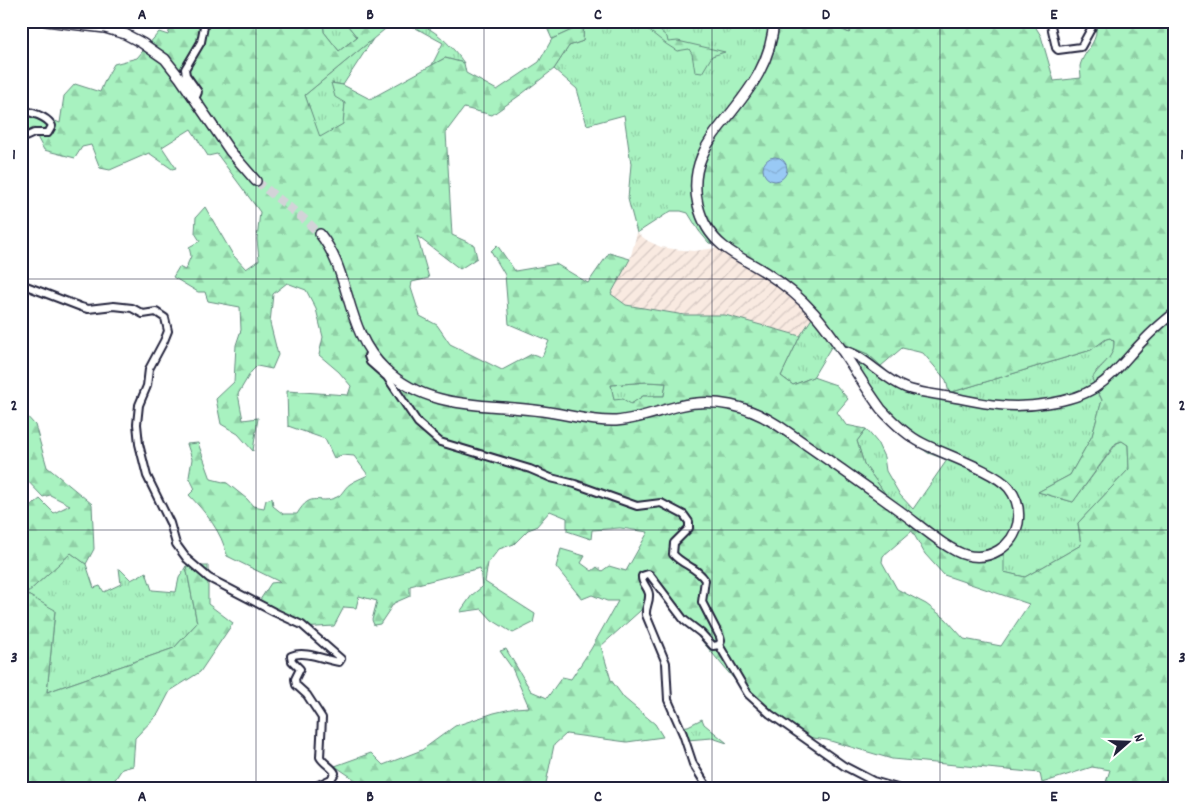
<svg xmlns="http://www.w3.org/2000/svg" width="1196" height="809" viewBox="0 0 1196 809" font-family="Dekko,sans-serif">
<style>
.industrial{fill:url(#industrial-furrows)}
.grass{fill:url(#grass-tufts);stroke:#658a7e}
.forest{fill:url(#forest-firs);stroke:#658a7e;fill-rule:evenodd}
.water{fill:url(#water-waves);stroke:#6986ab}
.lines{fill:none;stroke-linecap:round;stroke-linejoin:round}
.secondary-tunnel{stroke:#d3d3d8;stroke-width:9;stroke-dasharray:9 4.5;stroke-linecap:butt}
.minor-casing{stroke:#22223b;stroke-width:10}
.tertiary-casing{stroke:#22223b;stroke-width:11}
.secondary-casing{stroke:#22223b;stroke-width:12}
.minor{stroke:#fff;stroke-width:6}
.tertiary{stroke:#fff;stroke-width:8}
.secondary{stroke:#fff;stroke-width:9}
.grid{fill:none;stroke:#22223b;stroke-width:1;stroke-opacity:0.55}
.neatline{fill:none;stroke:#22223b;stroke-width:2}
.grid-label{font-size:16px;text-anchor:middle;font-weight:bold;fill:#22223b}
</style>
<defs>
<pattern id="industrial-furrows" width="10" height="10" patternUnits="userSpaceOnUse" patternTransform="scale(1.25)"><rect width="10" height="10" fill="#f9eae1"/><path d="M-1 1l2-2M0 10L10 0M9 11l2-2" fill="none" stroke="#d5c8c2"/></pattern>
<pattern id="grass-tufts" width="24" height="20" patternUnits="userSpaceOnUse" patternTransform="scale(1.25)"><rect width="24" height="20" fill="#a8f2c0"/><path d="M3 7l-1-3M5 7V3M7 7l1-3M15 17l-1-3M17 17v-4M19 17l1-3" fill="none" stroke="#90cfa6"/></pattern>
<pattern id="forest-firs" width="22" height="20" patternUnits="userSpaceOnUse" patternTransform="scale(1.25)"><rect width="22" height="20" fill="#a8f2c0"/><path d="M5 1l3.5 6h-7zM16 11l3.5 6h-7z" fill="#90cfa6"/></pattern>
<pattern id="water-waves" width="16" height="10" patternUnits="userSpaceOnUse" patternTransform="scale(1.25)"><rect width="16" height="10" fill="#99c9f5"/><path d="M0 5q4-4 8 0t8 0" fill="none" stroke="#84acd3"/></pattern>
</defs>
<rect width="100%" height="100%" fill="#fff"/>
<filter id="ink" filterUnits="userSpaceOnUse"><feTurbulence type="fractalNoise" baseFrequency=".02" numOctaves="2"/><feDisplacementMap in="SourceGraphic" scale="10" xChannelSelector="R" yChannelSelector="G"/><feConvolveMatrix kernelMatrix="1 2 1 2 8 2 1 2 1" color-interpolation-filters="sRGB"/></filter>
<g filter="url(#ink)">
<path class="industrial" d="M 637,233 L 648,241 L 661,247 L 673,249 L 694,251 L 724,247 L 815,313 L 800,336 L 725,315 L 684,315 L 626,305 L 610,294 L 630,259 Z"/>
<g class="grass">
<path d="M 323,21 L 344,21 L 357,37 L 339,51 L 324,32 Z"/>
<path d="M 403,21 C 428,21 451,44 464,63 L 445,58 L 432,65 L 443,43 Z"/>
<path d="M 544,21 L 575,21 L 574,29 L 552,39 Z"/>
<path d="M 584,21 L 781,21 L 776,41 L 707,219 L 721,245 L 709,243 L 699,231 L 688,213 L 681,211 L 671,211 L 637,233 L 628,199 L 631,164 L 624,115 L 587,125 L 577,89 L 554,69 L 569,46 L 583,41 Z"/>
<path d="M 824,21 L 859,21 L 849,33 Z"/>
<path d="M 373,39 L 343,85 L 332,83 L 345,103 L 343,125 L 319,138 L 305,95 Z"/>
<path d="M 817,311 L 843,344 L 868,354 L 901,384 L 918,389 L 949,393 L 1091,350 L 1106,339 L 1110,338 L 1114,342 C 1115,355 1105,363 1096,371 L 1097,391 L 1102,400 L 1092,436 L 1070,475 L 1038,492 L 1073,502 L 1117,443 L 1122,441 L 1128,445 L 1129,469 L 1078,523 L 1081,545 L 1025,577 L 1003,572 L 959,549 L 889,499 L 864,464 L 857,441 L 866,429 L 877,442 L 884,457 L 886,471 L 900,495 L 913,509 L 947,460 L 928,453 L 894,428 L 843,358 L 831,347 L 813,377 L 793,385 L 781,376 L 800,336 Z"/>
<path d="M 646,382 L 666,383 L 664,396 L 643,396 L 630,405 L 614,401 L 611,385 Z"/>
<path d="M 71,553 L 86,564 L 94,588 L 100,586 L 104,592 L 121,584 L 119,568 L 131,580 L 146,572 L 152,590 L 176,592 L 179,578 L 186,566 L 197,623 L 174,648 L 47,692 L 55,611 L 26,594 Z"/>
<path d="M 702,719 L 704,724 L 727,743 L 712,738 L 687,740 L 679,727 L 688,726 Z"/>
</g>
<g class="forest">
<path d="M 161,21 L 323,21 L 324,32 L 339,51 L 357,37 L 344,21 L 386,21 L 390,25 L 305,95 L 320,137 L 343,124 L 345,103 L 335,97 L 331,83 L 343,85 L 370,99 L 445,58 L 464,63 L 466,73 L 497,90 L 539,62 L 552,39 L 574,29 L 575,21 L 584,21 L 583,41 L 569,46 L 554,69 L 523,93 L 492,115 L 464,108 L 446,132 L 452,235 L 474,245 L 477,258 L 460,269 L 417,236 L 429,278 L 412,282 L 411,288 L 420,316 L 437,325 L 450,344 L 502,370 L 532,354 L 542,357 L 549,341 L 509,324 L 505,275 L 491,251 L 497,245 L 515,271 L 556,264 L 588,283 L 609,253 L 630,259 L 611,294 L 626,305 L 684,315 L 725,315 L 800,336 L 781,376 L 793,385 L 813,377 L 836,385 L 848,399 L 837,412 L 846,425 L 866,429 L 857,441 L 864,464 L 889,499 L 959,549 L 979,558 L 1004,555 L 1004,572 L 1025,577 L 1081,545 L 1078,523 L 1129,469 L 1128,445 L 1122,441 L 1116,443 L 1073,502 L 1038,492 L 1070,475 L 1092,436 L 1102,400 L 1092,379 C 1099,365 1115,359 1114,341 L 1110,338 L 1106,339 L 1091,350 L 949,393 L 946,380 L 923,353 L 902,348 L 881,366 L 868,354 L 843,344 L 817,311 L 725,243 L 707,219 L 698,187 L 706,151 L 768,61 L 776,41 L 781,21 L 824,21 L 849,33 L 859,21 L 1032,21 L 1041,36 L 1054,81 L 1081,78 C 1081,74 1080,69 1080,66 C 1084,49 1102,41 1094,21 L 1175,21 L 1175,788 L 1104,788 L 1110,770 L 1092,767 L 1042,783 L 1040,773 L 892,759 L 827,740 L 806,737 L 744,691 L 650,579 L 647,582 L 653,594 L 640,611 L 601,646 L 611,680 L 624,698 L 655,724 L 663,737 L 627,742 L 566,734 L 554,745 L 545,788 L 344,788 L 357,781 L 335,766 L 371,753 L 383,765 L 422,750 L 455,726 L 494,713 L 515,708 L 529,707 L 512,668 L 500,651 L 506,649 L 531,691 L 547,698 L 562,677 L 571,679 L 591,649 L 618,601 L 607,601 L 592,595 L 582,599 L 556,567 L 561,549 L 585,556 L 581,563 L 592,571 L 597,567 L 602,571 L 609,566 L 626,571 L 648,532 L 620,528 L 592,530 L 591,539 L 567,531 L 567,518 L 550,511 L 536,527 L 528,530 L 514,544 L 499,549 L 488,563 L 485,582 L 535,614 L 533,623 L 513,633 L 492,620 L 482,609 L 460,612 L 472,595 L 482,587 L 480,568 L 410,586 L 410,596 L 394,603 L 380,624 L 374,625 L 372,620 L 377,601 L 359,596 L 356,608 L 344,607 L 334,626 L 301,628 L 256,606 L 271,583 L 280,582 L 227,556 C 222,532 206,513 189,495 L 195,489 L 189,477 L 192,459 L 187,444 L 198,443 L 211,479 L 227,483 L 247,499 L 253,506 L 264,508 L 266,500 L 272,498 L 273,506 L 283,514 L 297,514 C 312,489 318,506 337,497 C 342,495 345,487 350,484 C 356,480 362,478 368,475 L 354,456 L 342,455 L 334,458 L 325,439 L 288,426 L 287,391 L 348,395 L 351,386 L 339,372 L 319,355 L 323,337 L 316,309 L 306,290 L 287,283 L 273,294 L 270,323 L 278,355 L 272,369 L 257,366 L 251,372 L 238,394 L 243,420 L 258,418 L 253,451 L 238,434 L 221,424 L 216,399 L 234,382 L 236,345 L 241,330 L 240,307 L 208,301 L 205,292 L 198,292 L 173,277 L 179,267 L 185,270 L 191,256 L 189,247 L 200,241 L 195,233 L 196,217 L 205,207 L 233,255 L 246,269 L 259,260 L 257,239 L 260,212 L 217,154 L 208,156 L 191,129 L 162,147 L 176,168 L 172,169 L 149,153 L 110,170 L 100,168 L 91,145 L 82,147 L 75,158 L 44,150 L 36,135 L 21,142 L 21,107 L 60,123 L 64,96 L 75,84 L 100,92 L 106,78 L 114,64 L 137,58 L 159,32 L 168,35 L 171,24 ZM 646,382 L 666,383 L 664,396 L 643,396 L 631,404 L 623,399 L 614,400 L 611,385 ZM 912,531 L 925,554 L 944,575 L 1029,604 L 1001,646 L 964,639 L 946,619 L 926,604 L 897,589 L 882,562 L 883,556 Z"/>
<path d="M 637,21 L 649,21 L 667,37 L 668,42 L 678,41 L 725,52 L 712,56 L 702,73 L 695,72 L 692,54 L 689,49 L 677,51 L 666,44 Z"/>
<path d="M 21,402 L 24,413 L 35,425 L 47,467 L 92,504 L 94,549 L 86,564 L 71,553 L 26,594 L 55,610 L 47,692 L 174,648 L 197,623 L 186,566 L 208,566 L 208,604 L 233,623 L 200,672 L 170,691 L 158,714 L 135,738 L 133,766 L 122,769 L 112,784 L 114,788 L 21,788 L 21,506 L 26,510 L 40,499 L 54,513 L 70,505 L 50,495 L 43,497 L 21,474 Z"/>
</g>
<circle class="water" cx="775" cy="169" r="12"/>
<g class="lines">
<path class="secondary-tunnel" d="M 256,181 L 304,219 L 320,234"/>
<g class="minor-casing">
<g id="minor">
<path d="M 1050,21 L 1056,48 L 1058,50 L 1081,47 L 1092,27"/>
<path d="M 195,99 L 198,92 L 186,75 L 185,69 L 201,42 L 205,21"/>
<path d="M 21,110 C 31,112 48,117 52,126 L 48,133 L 34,133 L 21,139"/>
<path d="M 21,284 L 81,307 L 88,309 L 114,306 L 132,308 L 143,314 L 156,312 L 165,318 L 168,331 L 164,341 L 149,369 L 147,386 L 139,405 L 137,424 L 139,444 L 147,476 L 170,523 L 176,544 L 187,559 L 209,578 L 274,612 L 302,625 L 341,659 L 339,662 C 325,660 305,650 291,656 L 292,661 L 300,669 L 295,679 L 296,685 L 307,695 L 322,718 L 320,757 C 324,764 332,767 335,773 L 331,779 L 312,788"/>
<path d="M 370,351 L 368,356 L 370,362 L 387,377 L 418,423 L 440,442 L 530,469 L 551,478 L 575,484 L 637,506 L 661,503 L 684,515 L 689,522 L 689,528 L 674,543 L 673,554 C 682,565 697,567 705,580 L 702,602 L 720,637 L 721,641 L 719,645"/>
<path d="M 719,645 L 748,694 L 770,714 L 844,766 L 873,781 L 897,788"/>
<path d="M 708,788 L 693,764 L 683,734 L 668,700 L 666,663 L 646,615 C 645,607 650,602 649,594 C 648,587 641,583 642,576 L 648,574 L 650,575 L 684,620 L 701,633 L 713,646 L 719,645"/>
</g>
</g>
<g class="tertiary-casing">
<path id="tertiary" d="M 841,350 C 863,353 882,379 906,388 C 920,393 936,394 951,397 C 967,400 983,404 999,405 C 1027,408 1071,403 1095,388 C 1115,375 1127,357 1144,340 C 1153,330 1164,321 1175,312"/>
</g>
<g class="secondary-casing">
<g id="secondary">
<path d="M 46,21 L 105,28 L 125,34 L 142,43 L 165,59 L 180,78 L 230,151 L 256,181"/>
<path d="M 320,234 C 352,274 344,330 385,369 C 429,411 486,403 542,411 C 567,414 591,422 616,421 C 638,419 658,411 679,406 C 714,397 749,406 779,426 C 820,454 860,482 900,511 C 917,523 947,550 966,555 C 989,561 1013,547 1018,523 C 1020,510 1017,498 1009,488 C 995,471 943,454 922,443 C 906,435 893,422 881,409 C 858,378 840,342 814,313 C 800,297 782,283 765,272 C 751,263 735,256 723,246 C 697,225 689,186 702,156 C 708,141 717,130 727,118 C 752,87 771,62 774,21"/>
</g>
</g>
<use href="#minor" class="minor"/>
<use href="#tertiary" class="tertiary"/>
<use href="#secondary" class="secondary"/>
</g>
</g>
<path class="grid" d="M 256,21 L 256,788M 484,21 L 484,788M 712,21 L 712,788M 940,21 L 940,788M 21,279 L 1175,279M 21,530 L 1175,530"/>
<rect width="1196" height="809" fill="none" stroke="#fff" stroke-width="55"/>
<g transform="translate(1128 742) rotate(70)" stroke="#ffffff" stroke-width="4" paint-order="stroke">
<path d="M0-4L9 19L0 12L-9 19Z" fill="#22223b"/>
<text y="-8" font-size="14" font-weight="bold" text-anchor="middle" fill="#22223b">N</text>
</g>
<rect x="28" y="28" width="1140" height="754" class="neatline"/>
<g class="grid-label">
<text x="142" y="19">A</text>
<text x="370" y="19">B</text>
<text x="598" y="19">C</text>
<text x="826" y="19">D</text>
<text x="1054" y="19">E</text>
<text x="14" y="159">1</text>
<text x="1182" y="159">1</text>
<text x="14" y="410">2</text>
<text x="1182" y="410">2</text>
<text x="14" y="662">3</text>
<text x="1182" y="662">3</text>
<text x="142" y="801">A</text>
<text x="370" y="801">B</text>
<text x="598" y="801">C</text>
<text x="826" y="801">D</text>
<text x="1054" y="801">E</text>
</g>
</svg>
